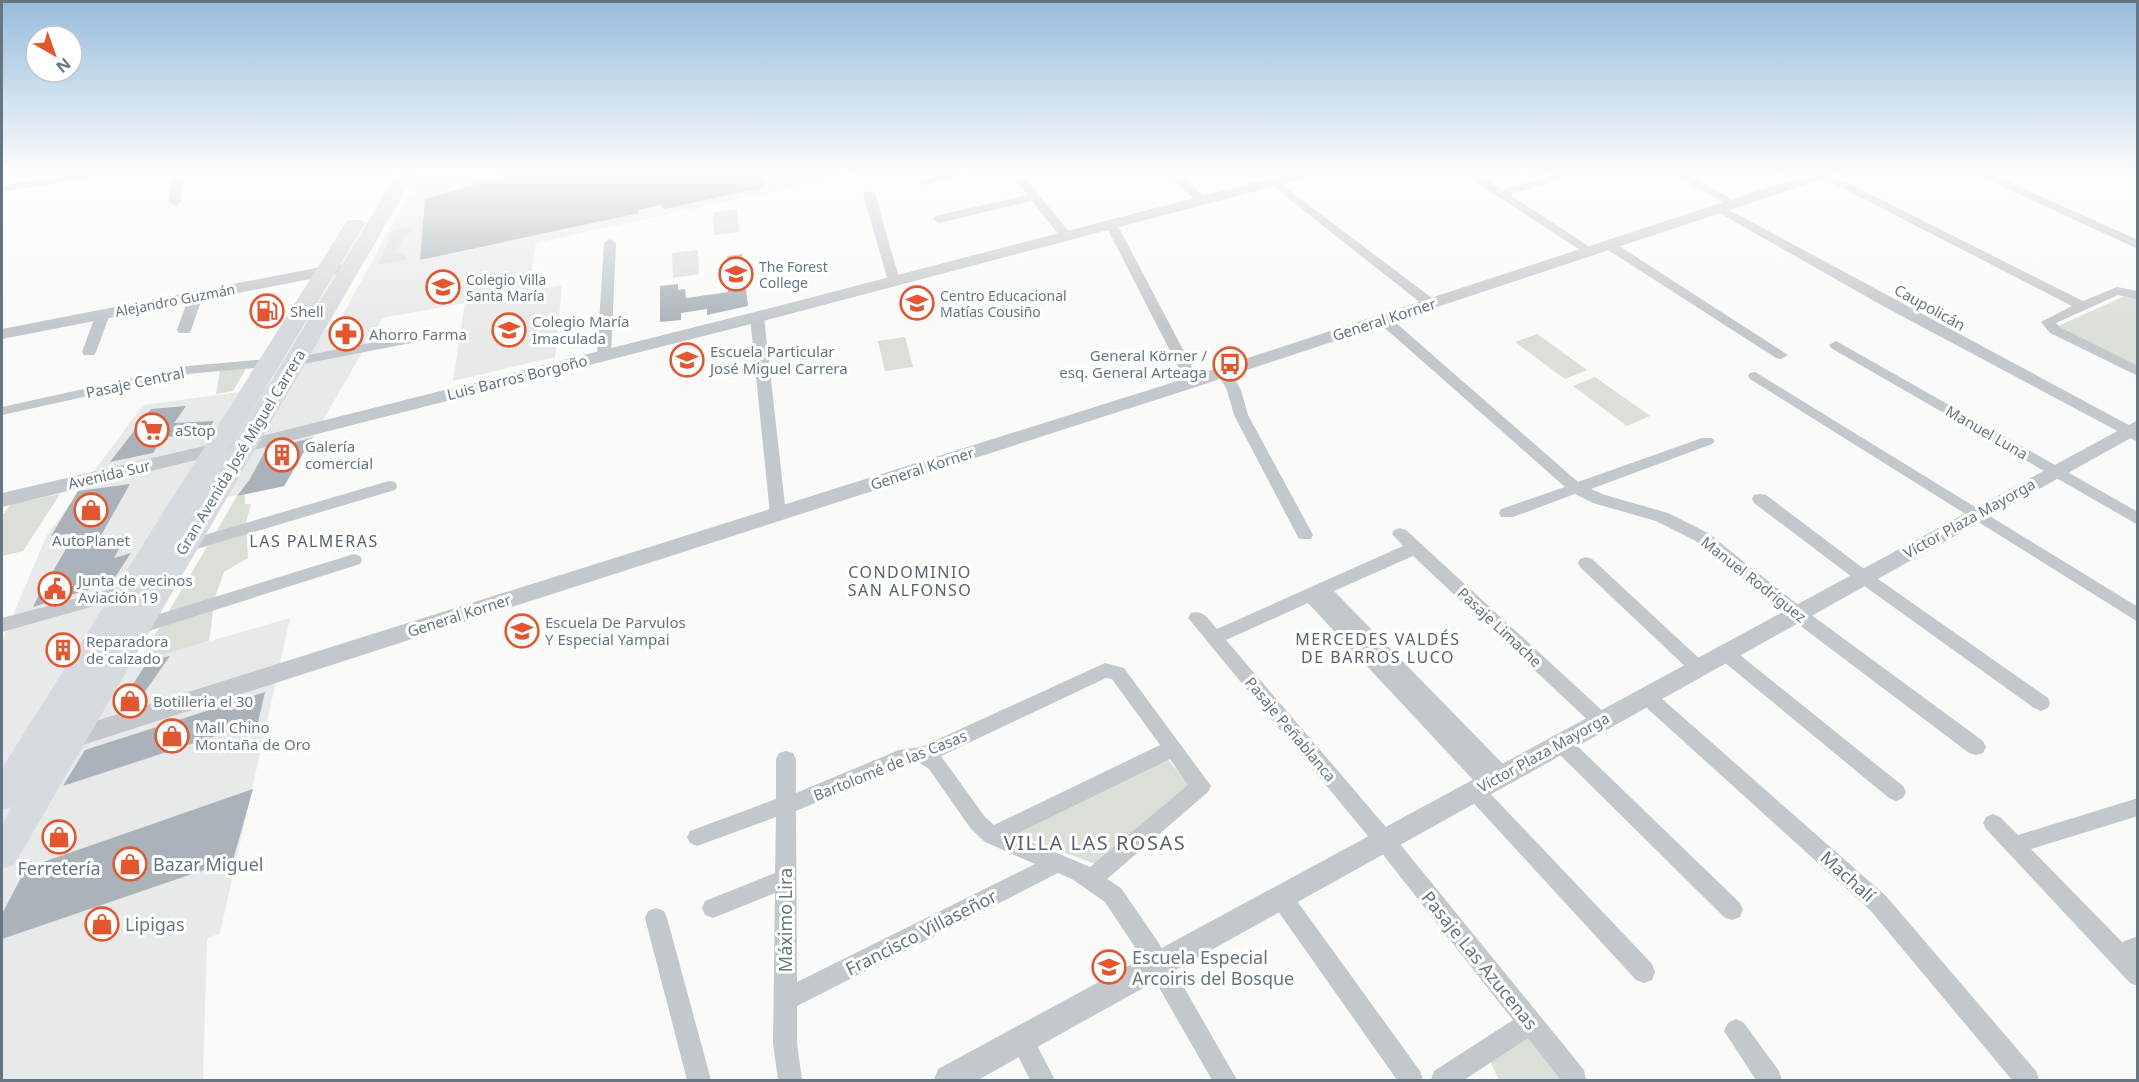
<svg xmlns="http://www.w3.org/2000/svg" width="2139" height="1082" viewBox="0 0 2139 1082" font-family="'Noto Sans',sans-serif">
<style>
.built{fill:#e8e9e9}
.green{fill:#dadfd7}
.building{fill:#aab3b9}
.lines{fill:none;stroke-linecap:round;stroke-linejoin:round}
.minor{fill:#c3c8cc;fill-rule:evenodd}
.tertiary{fill:#c3c8cc;fill-rule:evenodd}
.primary{fill:#d6dbdf;fill-rule:evenodd}
.labels{text-anchor:middle;dominant-baseline:central;stroke-width:6;stroke-linejoin:round;paint-order:stroke}
.far-poi-label{font-size:14px;fill:#657683;stroke:#fff;text-anchor:start}
.far-street-label{font-size:14px;fill:#657683;stroke:#fff}
.street-label{font-size:15px;fill:#657683;stroke:#fff}
.poi-label{font-size:15px;fill:#657683;stroke:#fff;text-anchor:start}
.neighbourhood-label{font-size:16px;letter-spacing:1.5px;fill:#57646e;stroke:#fff}
.near-poi-label{font-size:18px;fill:#657683;stroke:#fff;text-anchor:start}
.near-street-label{font-size:18px;fill:#657683;stroke:#fff}
.near-neighbourhood-label{font-size:20px;letter-spacing:1.5px;fill:#57646e;stroke:#fff}
</style>
<rect width="100%" height="100%" fill="#fafaf8"/>
<path class="built" d="M 420,174 L 852,174 L 536,243 L 528,291 L 562,285 L 555,357 L 453,381 L 465,303 L 382,318 L 285,486 L 168,508 L 59,685 L 290,618 L 220,933 L 207,939 L 203,1080 L 2,1080 L 2,641 L 47,535 L 143,405 L 290,385 L 323,330 L 336,327 Z"/>
<g class="green">
<path d="M 737,209 L 739,232 L 714,235 L 713,213 Z"/>
<path d="M 411,228 L 395,252 L 406,255 L 406,260 L 378,265 L 394,229 Z"/>
<path d="M 698,250 L 699,274 L 673,278 L 672,253 Z"/>
<path d="M 2129,294 L 2137,297 L 2137,366 L 2058,326 Z"/>
<path d="M 1537,334 L 1587,370 L 1565,379 L 1515,342 Z"/>
<path d="M 905,337 L 913,367 L 885,371 L 878,341 Z"/>
<path d="M 247,367 L 233,391 L 216,394 L 220,371 Z"/>
<path d="M 1595,377 L 1650,416 L 1627,426 L 1573,386 Z"/>
<path d="M 60,494 L 23,551 L 2,556 L 2,516 L 11,504 Z"/>
<path d="M 245,494 L 245,504 L 251,504 L 246,522 L 248,558 L 224,572 L 215,597 L 209,641 L 139,662 L 237,496 Z"/>
<path d="M 1166,758 L 1192,787 L 1098,865 L 1012,833 Z"/>
<path d="M 1526,1034 L 1565,1080 L 1499,1080 L 1490,1061 Z"/>
</g>
<g class="building">
<path d="M 509,174 L 766,174 L 764,187 L 664,209 L 661,205 L 638,210 L 639,213 L 420,260 L 425,199 Z"/>
<path d="M 742,254 L 748,306 L 707,315 L 707,309 L 681,313 L 681,320 L 660,322 L 660,286 L 678,284 L 678,290 L 685,289 L 686,298 L 728,292 L 727,256 Z"/>
<path d="M 186,406 L 174,423 L 214,421 L 204,435 L 163,437 L 153,453 L 110,462 L 151,409 Z"/>
<path d="M 312,438 L 284,486 L 237,496 L 250,479 L 266,449 Z"/>
<path d="M 130,484 L 99,539 L 127,534 L 114,558 L 131,553 L 112,582 L 33,607 L 49,574 L 52,573 L 75,533 L 51,536 L 78,491 Z"/>
<path d="M 170,656 L 139,700 L 119,706 L 148,661 Z"/>
<path d="M 265,692 L 258,722 L 63,786 L 85,750 Z"/>
<path d="M 253,789 L 233,860 L 2,939 L 2,914 L 26,868 Z"/>
</g>
<g class="lines">
<g class="minor">
<path d="M 72,174 L 100,174 L 94,177 L 2,192 L 2,186 Z"/>
<path d="M 172,174 L 184,174 L 181,202 L 175,206 L 169,202 Z"/>
<path d="M 944,174 L 965,174 L 925,185 L 919,182 Z"/>
<path d="M 1010,174 L 1022,174 L 1070,233 L 1070,239 L 1062,239 L 1032,201 L 939,223 L 933,219 L 935,216 L 1027,195 Z"/>
<path d="M 1168,174 L 1181,174 L 1206,199 L 1206,203 L 1198,203 Z"/>
<path d="M 1464,174 L 1478,174 L 1502,190 L 1555,174 L 1574,174 L 1510,195 L 1596,251 L 1590,255 L 1586,254 Z"/>
<path d="M 1673,174 L 1688,174 L 1740,204 L 1738,206 L 1730,206 Z"/>
<path d="M 1830,174 L 2083,301 L 2117,287 L 2138,291 L 2138,299 L 2118,295 L 2056,323 L 2060,327 L 2138,366 L 2138,376 L 2050,333 L 2041,322 L 2072,306 L 1817,175 Z"/>
<path d="M 1975,174 L 1991,174 L 2138,240 L 2138,249 Z"/>
<path d="M 1274,179 L 1436,301 L 1438,304 L 1436,307 L 1426,307 L 1270,184 L 1270,180 Z"/>
<path d="M 869,191 L 875,194 L 900,281 L 899,284 L 889,284 L 888,281 L 863,194 Z"/>
<path d="M 1720,205 L 2138,430 L 2138,442 L 1883,306 L 1716,211 L 1716,207 Z"/>
<path d="M 1111,220 L 1117,224 L 1200,382 L 1198,385 L 1188,385 L 1186,382 L 1105,224 Z"/>
<path d="M 610,239 L 616,243 L 611,355 L 604,359 L 597,355 L 604,243 Z"/>
<path d="M 1609,241 L 1613,242 L 1788,355 L 1781,359 L 1776,358 L 1605,248 L 1603,245 Z"/>
<path d="M 196,292 L 203,296 L 191,330 L 189,333 L 179,333 L 177,330 L 189,296 Z"/>
<path d="M 103,310 L 110,314 L 96,352 L 94,355 L 84,355 L 82,352 L 96,314 Z"/>
<path d="M 757,313 L 764,317 L 786,514 L 784,518 L 772,518 L 770,514 L 750,317 Z"/>
<path d="M 1383,315 L 1388,316 L 1578,482 L 1702,438 L 1712,438 L 1715,441 L 1712,444 L 1591,489 L 1605,495 L 1668,513 L 1708,533 L 1802,608 L 1983,741 L 1986,747 L 1983,753 L 1976,755 L 1969,753 L 1790,618 L 1696,541 L 1656,521 L 1593,503 L 1575,494 L 1513,517 L 1501,517 L 1499,513 L 1501,509 L 1565,487 L 1378,322 L 1376,319 L 1378,316 Z"/>
<path d="M 421,333 L 426,334 L 428,337 L 426,340 L 293,366 L 286,362 L 293,358 Z"/>
<path d="M 1836,341 L 2138,512 L 2138,525 L 1831,348 L 1829,345 Z"/>
<path d="M 269,359 L 276,363 L 274,366 L 188,374 L 2,415 L 2,407 L 188,366 Z"/>
<path d="M 1224,368 L 1229,369 L 1241,390 L 1248,415 L 1313,535 L 1311,539 L 1299,539 L 1234,415 L 1227,390 L 1217,372 Z"/>
<path d="M 1755,372 L 2138,607 L 2138,622 L 1750,379 L 1748,376 L 1750,373 Z"/>
<path d="M 389,481 L 395,482 L 397,486 L 395,490 L 183,553 L 177,551 L 175,547 L 177,543 Z"/>
<path d="M 1760,494 L 1766,495 L 1868,572 L 2048,698 L 2050,703 L 2048,708 L 2041,711 L 2034,708 L 1856,580 L 1754,503 L 1752,499 L 1754,495 Z"/>
<path d="M 1400,528 L 1406,530 L 1607,715 L 1610,720 L 1607,725 L 1600,728 L 1593,725 L 1413,556 L 1334,591 L 1508,769 L 1511,775 L 1508,781 L 1498,782 L 1495,788 L 1487,790 L 1652,964 L 1655,972 L 1652,980 L 1644,983 L 1636,980 L 1467,796 L 1464,790 L 1467,784 L 1475,782 L 1308,603 L 1226,640 L 1391,833 L 1584,1070 L 1586,1080 L 1561,1080 L 1528,1038 L 1464,1080 L 1431,1080 L 1434,1071 L 1513,1020 L 1377,847 L 1188,618 L 1191,613 C 1204,609 1209,620 1217,629 L 1403,546 L 1392,534 L 1394,530 Z"/>
<path d="M 354,554 L 360,556 L 362,560 L 360,564 L 136,635 L 130,633 L 127,628 L 130,623 Z"/>
<path d="M 1586,557 L 1592,559 L 1703,662 L 1706,667 L 1703,672 L 1697,674 L 1691,672 L 1580,567 L 1578,563 L 1580,559 Z"/>
<path d="M 131,584 L 137,586 L 140,590 L 137,594 L 2,632 L 2,618 Z"/>
<path d="M 1724,645 L 1730,647 L 1903,786 L 1906,792 L 1903,798 L 1896,801 L 1889,798 L 1718,657 L 1715,652 L 1718,647 Z"/>
<path d="M 1105,663 L 1124,668 L 1211,786 L 1208,792 L 1107,879 L 1121,888 L 1158,942 L 1237,1080 L 1212,1080 L 1142,958 L 1105,902 L 1072,879 L 1058,873 L 797,1006 L 797,1043 L 802,1080 L 778,1080 L 773,1043 L 775,893 L 713,918 L 705,915 L 702,908 L 705,901 L 775,873 L 776,817 L 697,846 L 690,843 L 687,837 L 690,831 L 776,799 L 776,759 L 779,753 L 786,751 L 793,753 L 796,759 L 796,793 L 899,750 L 921,747 ZM 1106,678 L 1112,679 L 1160,745 L 994,825 L 985,817 L 941,756 ZM 1170,759 L 1188,785 L 1090,867 L 1014,835 ZM 920,763 L 929,769 L 971,829 L 985,842 L 1035,864 L 797,982 L 796,811 L 907,764 Z"/>
<path d="M 1645,688 L 1652,690 L 1886,896 L 2036,1071 L 2039,1080 L 2012,1080 L 1870,910 L 1638,700 L 1636,695 L 1638,690 Z"/>
<path d="M 1560,734 L 1567,736 L 1740,903 L 1743,910 L 1740,917 L 1732,920 L 1724,917 L 1553,748 L 1550,742 L 1553,736 Z"/>
<path d="M 2138,798 L 2138,816 L 2031,849 L 2122,942 L 2138,936 L 2138,986 L 2130,983 L 1986,829 L 1983,823 L 1986,817 L 1993,814 L 2000,817 L 2018,835 Z"/>
<path d="M 1281,887 L 1289,890 L 1420,1071 L 1423,1080 L 1397,1080 L 1273,904 L 1270,897 L 1273,890 Z"/>
<path d="M 656,908 L 664,911 L 667,918 L 711,1080 L 687,1080 L 645,918 L 648,911 Z"/>
<path d="M 1736,1019 L 1744,1023 L 1779,1071 L 1782,1080 L 1756,1080 L 1724,1031 L 1728,1023 Z"/>
<path d="M 1022,1028 L 1030,1032 L 1055,1080 L 1030,1080 L 1010,1040 L 1014,1032 Z"/>
</g>
<g class="tertiary">
<path d="M 1286,174 L 1311,174 L 1309,177 L 763,321 L 242,453 L 217,455 L 2,507 L 2,493 L 217,443 L 242,441 L 751,313 Z"/>
<path d="M 1809,174 L 1831,174 L 1829,177 L 1199,386 L 64,751 L 55,748 L 52,741 L 55,734 L 64,731 L 1187,378 Z"/>
<path d="M 349,264 L 357,269 L 355,272 L 326,276 L 2,339 L 2,329 L 326,266 Z"/>
<path d="M 2138,420 L 2138,434 L 978,1080 L 934,1080 L 938,1069 Z"/>
</g>
<path class="primary" d="M 397,174 L 415,174 L 14,865 L 2,869 L 2,824 L 12,807 L 2,810 L 2,768 L 345,224 L 348,220 L 362,220 L 365,224 L 168,550 Z"/>
</g>
<linearGradient id="sky" x2="0" y2="1"><stop stop-color="#96bcdc"/><stop offset="0.53" stop-color="#fdfdfc"/><stop offset="1" stop-color="#fdfdfc" stop-opacity="0"/></linearGradient>
<rect width="2139" height="326" fill="url(#sky)"/>
<defs>
<g id="school-ring" transform="scale(1.725)"><circle r="9.5" fill="#fff" stroke="#e4572e" stroke-width="1.5"/><path d="M0-5L7-2L0 1L-7-2ZM-4 1L0 2.5L4 1V4Q0 6-4 4Z" fill="#e4572e"/></g>
<g id="fuel-ring" transform="scale(1.725)"><circle r="9.5" fill="#fff" stroke="#e4572e" stroke-width="1.5"/><path d="M-5.5-6h7V0h2V4h1.3V-2.5L3-4.5l.8-.8L6-3V5H2.5V1h-1V6h-7ZM-4.2-4.7v3.2H.2V-4.7Z" fill="#e4572e"/></g>
<g id="pharmacy-ring" transform="scale(1.725)"><circle r="9.5" fill="#fff" stroke="#e4572e" stroke-width="1.5"/><path d="M-2-6h4v4h4v4h-4v4h-4v-4h-4v-4h4Z" fill="#e4572e"/></g>
<g id="bus-ring" transform="scale(1.725)"><circle r="9.5" fill="#fff" stroke="#e4572e" stroke-width="1.5"/><path d="M-5-6H5V4H4V6H2V4H-2V6H-4V4H-5ZM-3.5-4V0h7V-4ZM-3.5 1.2v1.5H-2V1.2ZM2 1.2v1.5H3.5V1.2Z" fill="#e4572e"/></g>
<g id="supermarket-ring" transform="scale(1.725)"><circle r="9.5" fill="#fff" stroke="#e4572e" stroke-width="1.5"/><path d="M-6-5.5h2.5l.6 2H6L4.5 2H-2.5L-4.4-4H-6ZM-1.5 3.2a1.3 1.3 0 1 0 .1 0ZM3 3.2a1.3 1.3 0 1 0 .1 0Z" fill="#e4572e"/></g>
<g id="building-ring" transform="scale(1.725)"><circle r="9.5" fill="#fff" stroke="#e4572e" stroke-width="1.5"/><path d="M-4-6H4V6H1V3H-1V6H-4ZM-2.5-4.3h1.7v1.8h-1.7ZM.8-4.3h1.7v1.8H.8ZM-2.5-1h1.7V.8h-1.7ZM.8-1h1.7V.8H.8Z" fill="#e4572e"/></g>
<g id="shop-ring" transform="scale(1.725)"><circle r="9.5" fill="#fff" stroke="#e4572e" stroke-width="1.5"/><path d="M-5-2.5h2.3a2.7 3.5 0 0 1 5.4 0H5L5.5 6h-11ZM-1.5-2.5h3a1.5 2.3 0 0 0-3 0Z" fill="#e4572e"/></g>
<g id="civic-ring" transform="scale(1.725)"><circle r="9.5" fill="#fff" stroke="#e4572e" stroke-width="1.5"/><path d="M-.6-6.5H3V-4.5H.6V-3L4-1V1h2V6H-6V1h2V-1L-.6-3ZM-1.2 2.5V6h2.4V2.5Z" fill="#e4572e"/></g>
</defs>
<g fill-rule="evenodd">
<use href="#school-ring" x="736" y="274"/>
<use href="#school-ring" x="443" y="287"/>
<use href="#school-ring" x="917" y="303"/>
<use href="#fuel-ring" x="267" y="311"/>
<use href="#school-ring" x="509" y="330"/>
<use href="#pharmacy-ring" x="346" y="334"/>
<use href="#school-ring" x="687" y="360"/>
<use href="#bus-ring" x="1230" y="364"/>
<use href="#supermarket-ring" x="152" y="430"/>
<use href="#building-ring" x="282" y="455"/>
<use href="#shop-ring" x="91" y="510"/>
<use href="#civic-ring" x="55" y="589"/>
<use href="#school-ring" x="522" y="631"/>
<use href="#building-ring" x="63" y="650"/>
<use href="#shop-ring" x="130" y="701"/>
<use href="#shop-ring" x="172" y="736"/>
<use href="#shop-ring" x="59" y="837"/>
<use href="#shop-ring" x="130" y="864"/>
<use href="#shop-ring" x="102" y="924"/>
<use href="#school-ring" x="1109" y="967"/>
</g>
<g class="labels">
<g class="far-poi-label">
<text x="759" y="266">The Forest<tspan x="759" dy="16">College</tspan></text>
<text x="466" y="279">Colegio Villa<tspan x="466" dy="16">Santa María</tspan></text>
<text x="940" y="295">Centro Educacional<tspan x="940" dy="16">Matías Cousiño</tspan></text>
</g>
<g class="far-street-label">
<text transform="translate(175 300) rotate(-11)">Alejandro Guzmán</text>
</g>
<g class="street-label">
<text transform="translate(1930 307) rotate(29)">Caupolicán</text>
<text transform="translate(1384 319) rotate(-18)">General Korner</text>
<text transform="translate(517 377) rotate(-14)">Luis Barros Borgoño</text>
<text transform="translate(135 382) rotate(-12)">Pasaje Central</text>
<text transform="translate(1987 432) rotate(30)">Manuel Luna</text>
<text transform="translate(240 452) rotate(-59)">Gran Avenida José Miguel Carrera</text>
<text transform="translate(922 468) rotate(-18)">General Korner</text>
<text transform="translate(109 474) rotate(-13)">Avenida Sur</text>
<text transform="translate(1969 518) rotate(-29)">Víctor Plaza Mayorga</text>
<text transform="translate(1754 579) rotate(38)">Manuel Rodríguez</text>
<text transform="translate(459 615) rotate(-18)">General Korner</text>
<text transform="translate(1500 627) rotate(43)">Pasaje Limache</text>
<text transform="translate(1291 729) rotate(50)">Pasaje Peñablanca</text>
<text transform="translate(1543 752) rotate(-29)">Víctor Plaza Mayorga</text>
<text transform="translate(890 765) rotate(-22)">Bartolomé de las Casas</text>
</g>
<g class="poi-label">
<text x="290" y="311">Shell</text>
<text x="532" y="321">Colegio María<tspan x="532" dy="17">Imaculada</tspan></text>
<text x="369" y="334">Ahorro Farma</text>
<text x="710" y="351">Escuela Particular<tspan x="710" dy="17">José Miguel Carrera</tspan></text>
<text x="1207" y="355" text-anchor="end">General Körner /<tspan x="1207" dy="17">esq. General Arteaga</tspan></text>
<text x="175" y="430">aStop</text>
<text x="305" y="446">Galería<tspan x="305" dy="17">comercial</tspan></text>
<text x="91" y="540" text-anchor="middle">AutoPlanet</text>
<text x="78" y="580">Junta de vecinos<tspan x="78" dy="17">Aviación 19</tspan></text>
<text x="545" y="622">Escuela De Parvulos<tspan x="545" dy="17">Y Especial Yampai</tspan></text>
<text x="86" y="641">Reparadora<tspan x="86" dy="17">de calzado</tspan></text>
<text x="153" y="701">Botilleria el 30</text>
<text x="195" y="727">Mall Chino<tspan x="195" dy="17">Montaña de Oro</tspan></text>
</g>
<g class="neighbourhood-label">
<text x="314" y="541">LAS PALMERAS</text>
<text x="910" y="572">CONDOMINIO<tspan x="910" dy="18">SAN ALFONSO</tspan></text>
<text x="1378" y="639">MERCEDES VALDÉS<tspan x="1378" dy="18">DE BARROS LUCO</tspan></text>
</g>
<g class="near-poi-label">
<text x="153" y="864">Bazar Miguel</text>
<text x="59" y="868" text-anchor="middle">Ferretería</text>
<text x="125" y="924">Lipigas</text>
<text x="1132" y="957">Escuela Especial<tspan x="1132" dy="21">Arcoiris del Bosque</tspan></text>
</g>
<g class="near-street-label">
<text transform="translate(1848 876) rotate(42)">Machalí</text>
<text transform="translate(785 920) rotate(-90)">Máximo Lira</text>
<text transform="translate(921 932) rotate(-27)">Francisco Villaseñor</text>
<text transform="translate(1480 960) rotate(51)">Pasaje Las Azucenas</text>
</g>
<g class="near-neighbourhood-label">
<text x="1095" y="842">VILLA LAS ROSAS</text>
</g>
</g>
<rect width="2139" height="1082" fill="none" stroke="#657683" stroke-width="6"/>
<g transform="translate(54 54) rotate(140)"><circle r="28" fill="#ffffff" stroke="#c1c8cd" stroke-width="1.5"/>
<path d="M0-4.5L10 22L0 15L-10 22Z" fill="#e4572e"/>
<text y="-9" font-size="16" font-weight="bold" text-anchor="middle" fill="#657683">N</text>
</g>
</svg>
